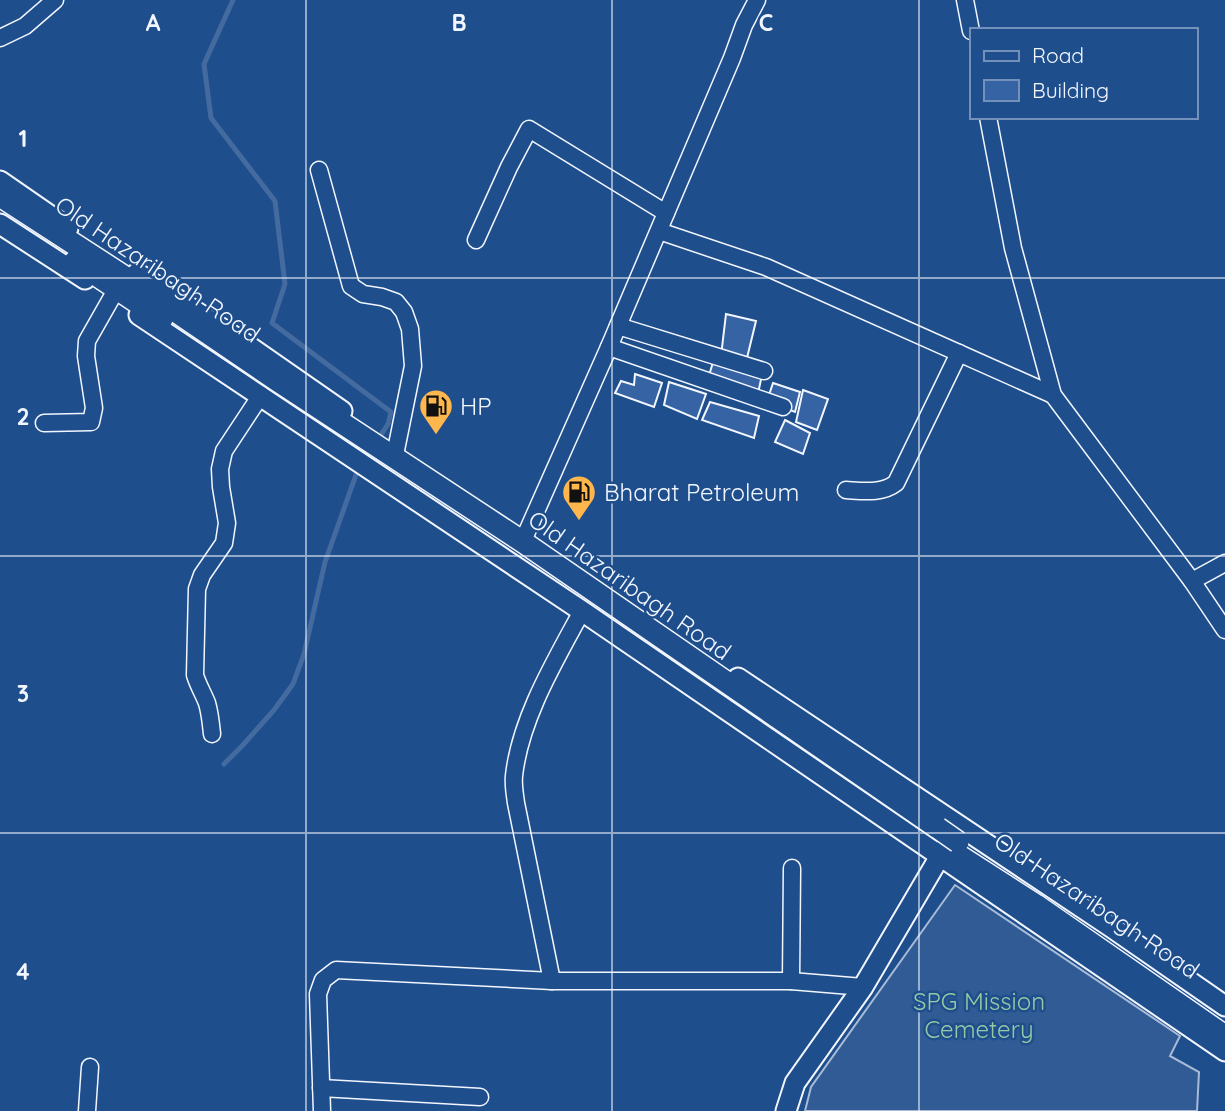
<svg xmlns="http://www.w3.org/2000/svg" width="1225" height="1111" viewBox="0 0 1225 1111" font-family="Quicksand,sans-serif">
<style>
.built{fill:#305b95;stroke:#a8bbd7;stroke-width:2}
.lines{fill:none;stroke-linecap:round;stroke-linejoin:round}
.stream{stroke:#446ba0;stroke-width:5}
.building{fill:#3563a3;stroke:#f2f6ff;stroke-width:2}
.minor-casing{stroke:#f2f6ff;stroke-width:19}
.tertiary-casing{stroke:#f2f6ff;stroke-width:23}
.secondary-casing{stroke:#f2f6ff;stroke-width:24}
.minor{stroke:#1f4e8c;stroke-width:16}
.tertiary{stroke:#1f4e8c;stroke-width:19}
.secondary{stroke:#1f4e8c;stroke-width:21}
.secondary-bridge-casing{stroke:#f2f6ff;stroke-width:24;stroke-linecap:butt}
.secondary-bridge{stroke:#1f4e8c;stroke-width:21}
.grid{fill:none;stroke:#f2f6ff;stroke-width:2;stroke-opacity:0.55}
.labels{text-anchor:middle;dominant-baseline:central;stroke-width:5;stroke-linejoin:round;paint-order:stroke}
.street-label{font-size:24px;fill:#f2f6ff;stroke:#1f4e8c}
.poi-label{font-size:24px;fill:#f2f6ff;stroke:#1f4e8c;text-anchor:start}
.park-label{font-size:24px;fill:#97c8a6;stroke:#1f4e8c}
.grid-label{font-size:23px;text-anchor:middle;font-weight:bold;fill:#f2f6ff;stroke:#1f4e8c;stroke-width:5;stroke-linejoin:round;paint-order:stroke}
</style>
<rect width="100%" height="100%" fill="#1f4e8c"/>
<path class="built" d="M 955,885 L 1180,1036 L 1170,1056 L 1199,1072 L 1197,1111 L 805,1111 L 811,1087 Z"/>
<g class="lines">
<g class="stream">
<path d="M 233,0 L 204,64 L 211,118 L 275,201 L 285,284 L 272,323 L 391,412 L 388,424 L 377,441"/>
<path d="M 224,764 L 243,745 L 274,710 L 293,684 L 304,654 L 325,562 L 357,472 L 371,450"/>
</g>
</g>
<g class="building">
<path d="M 726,314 L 756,321 L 746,362 L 721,356 Z"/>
<path d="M 714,359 L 762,375 L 757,398 L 707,382 Z"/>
<path d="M 635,374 L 662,383 L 654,407 L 615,393 L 621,381 L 634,385 Z"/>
<path d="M 669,382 L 706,394 L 697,419 L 664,405 Z"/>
<path d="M 773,383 L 800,392 L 795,412 L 767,401 Z"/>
<path d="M 803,390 L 828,399 L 817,430 L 796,422 Z"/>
<path d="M 710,402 L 759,416 L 754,438 L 702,420 Z"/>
<path d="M 785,420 L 810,433 L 803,454 L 775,442 Z"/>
</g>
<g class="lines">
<g class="minor-casing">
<g id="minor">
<path d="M 965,0 L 971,31"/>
<path d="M 0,38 L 25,26 L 55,0"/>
<path d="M 988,117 L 1013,248 L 1053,395 L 1192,581 L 1225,630"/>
<path d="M 319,170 L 351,286 L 363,294 L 382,297 L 396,302 L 404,312 L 410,329 L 413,366 L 396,450"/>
<path d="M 659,231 L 766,267 L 1053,395"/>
<path d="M 476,240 L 509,167 L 529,129 L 666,213"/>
<path d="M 618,326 L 764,371"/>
<path d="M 609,347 L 783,407"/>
<path d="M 44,423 L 91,422 L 94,408 L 86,356 L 87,341 L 112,297"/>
<path d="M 846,490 C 863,491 882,494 896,483 L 959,353"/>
<path d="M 526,534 L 609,347 L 732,58 L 744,25 L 757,0"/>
<path d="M 1192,581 L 1225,563"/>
<path d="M 212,734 C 211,724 210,713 207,703 C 203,693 198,685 195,675 L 197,589 L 202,575 L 224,543 L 227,523 L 221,487 L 220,469 L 224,451 L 261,395"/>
<path d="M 552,981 L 516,803 C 515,795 513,785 514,776 C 520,719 555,661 582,611"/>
<path d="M 791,981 L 792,868"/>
<path d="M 321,1088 L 480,1097"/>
<path d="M 87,1111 L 90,1067"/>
<path d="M 322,1111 L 318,994 L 323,980 L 336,970 L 552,981 L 791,981 L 863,987"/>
</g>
</g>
<g class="tertiary-casing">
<g id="tertiary">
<path d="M 0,181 L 68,228"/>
<path d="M 0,224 L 85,279"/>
<path d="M 137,273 L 247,345 L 342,411"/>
<path d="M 139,315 L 582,611 L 1225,1051"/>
<path d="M 738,678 L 1111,927 L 1225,1006"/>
<path d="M 786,1111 L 795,1083 L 863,987 L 946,846"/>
</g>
</g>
<g class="secondary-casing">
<g id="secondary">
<path d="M 0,196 L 125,277 L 278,381 L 523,542 L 938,828"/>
<path d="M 75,261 L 162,319"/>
<path d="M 952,851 L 1036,905 L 1225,1036"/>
</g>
</g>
<use href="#minor" class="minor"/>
<use href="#tertiary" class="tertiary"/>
<use href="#secondary" class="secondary"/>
<g class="secondary-bridge-casing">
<path id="secondary-bridge" d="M 938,828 L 958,842"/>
</g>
<use href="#secondary-bridge" class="secondary-bridge"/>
</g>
<path class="grid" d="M 306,0 L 306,1111M 612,0 L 612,1111M 919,0 L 919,1111M 0,278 L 1225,278M 0,556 L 1225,556M 0,833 L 1225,833"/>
<defs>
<g id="fuel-pin" transform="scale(1.75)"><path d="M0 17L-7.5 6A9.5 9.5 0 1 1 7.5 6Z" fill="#ffb74d" stroke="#1f4e8c"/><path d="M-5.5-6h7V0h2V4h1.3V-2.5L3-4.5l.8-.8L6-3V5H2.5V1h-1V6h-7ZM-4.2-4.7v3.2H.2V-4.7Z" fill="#111"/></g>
</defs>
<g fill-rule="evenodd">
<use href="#fuel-pin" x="436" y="406"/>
<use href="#fuel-pin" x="579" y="492"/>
</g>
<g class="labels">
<g class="street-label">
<text transform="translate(158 269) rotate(34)">Old Hazaribagh Road</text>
<text transform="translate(630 585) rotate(35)">Old Hazaribagh Road</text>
<text transform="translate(1097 905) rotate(34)">Old Hazaribagh Road</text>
</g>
<g class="poi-label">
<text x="460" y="406">HP</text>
<text x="604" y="492">Bharat Petroleum</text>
</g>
<g class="park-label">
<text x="979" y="1001">SPG Mission<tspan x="979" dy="28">Cemetery</tspan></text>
</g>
</g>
<g class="grid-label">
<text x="153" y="31">A</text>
<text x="459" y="31">B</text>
<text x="766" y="31">C</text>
<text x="23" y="147">1</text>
<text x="23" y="425">2</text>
<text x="23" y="702">3</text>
<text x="23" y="980">4</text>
</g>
<rect x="970" y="28" width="228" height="91" fill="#1f4e8c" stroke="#7391ba" stroke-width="2"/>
<rect x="984" y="51" width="35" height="10" fill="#1f4e8c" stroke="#7391ba" stroke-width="2"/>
<text x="1032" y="63" font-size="21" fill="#f2f6ff">Road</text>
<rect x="984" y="80" width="35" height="21" fill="#3563a3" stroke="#7391ba" stroke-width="2"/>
<text x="1032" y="98" font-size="21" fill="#f2f6ff">Building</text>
</svg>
